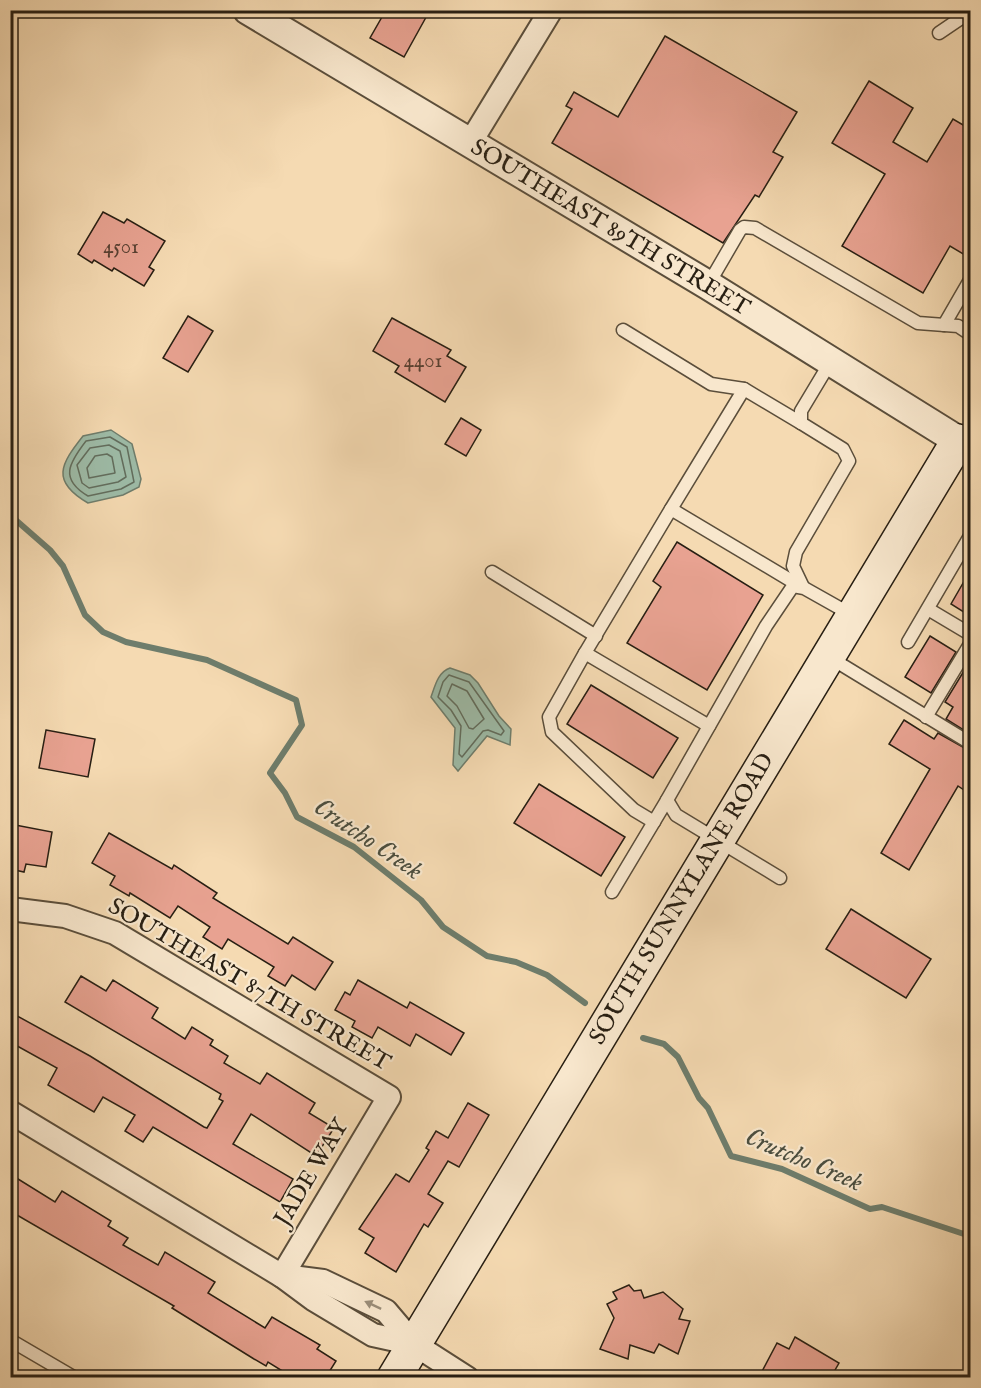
<svg xmlns="http://www.w3.org/2000/svg" width="981" height="1388" viewBox="0 0 981 1388" font-family="'IM FELL English',serif">
<style>
.water{fill:#9dbba7;stroke:#6e7d6c;stroke-width:1.5}
.lines{fill:none;stroke-linecap:round;stroke-linejoin:round}
.shore{stroke:#626d5d;stroke-width:1.5}
.stream{stroke:#6e7d6c;stroke-width:6}
.building{fill:#e8a291;stroke:#281f13;stroke-width:1.5}
.service-casing{stroke:#5b4e3b;stroke-width:15}
.minor-casing{stroke:#5b4e3b;stroke-width:26}
.tertiary-casing{stroke:#5b4e3b;stroke-width:32}
.secondary-casing{stroke:#281f13;stroke-width:36}
.service{stroke:#f8e7cd;stroke-width:12}
.minor{stroke:#f8e7cd;stroke-width:22}
.tertiary{stroke:#f8e7cd;stroke-width:28}
.secondary{stroke:#f8e7cd;stroke-width:33}
.oneway{fill:#9a8d79}
.labels{text-anchor:middle;dominant-baseline:central;stroke-width:4.5;stroke-linejoin:round;paint-order:stroke}
.number-label{font-size:21px;fill:#584032}
.street-label{font-size:24px;fill:#281f13;stroke:#f8e7cd}
.water-label{font-size:26px;font-style:italic;fill:#4b4e3f;stroke:#f8e7cd}
</style>
<rect width="100%" height="100%" fill="#f5dab2"/>
<filter id="stains"><feTurbulence type="fractalNoise" baseFrequency=".00333" numOctaves="4"/><feColorMatrix values="0 0 0 0 .2 0 0 0 0 .09 0 0 0 0 .02 0 0 0 .5 -.17"/></filter>
<radialGradient id="worn" r=".72"><stop offset=".6" stop-color="#630" stop-opacity="0"/><stop offset="1" stop-color="#630" stop-opacity=".3"/></radialGradient>
<g class="water">
<path d="M 111,430 L 132,444 L 141,479 L 139,487 L 123,495 L 88,503 C 50,481 61,464 83,436 Z"/>
<path d="M 450,668 L 470,675 L 478,683 L 499,716 L 511,729 L 510,745 L 487,736 L 458,771 L 453,765 L 455,728 L 431,697 C 435,686 438,672 450,668 Z"/>
</g>
<g class="lines">
<g class="shore">
<path d="M 110,437 L 127,447 L 134,482 L 121,489 L 88,496 C 59,479 69,463 86,441 Z"/>
<path d="M 109,445 L 120,451 L 126,477 L 118,482 L 89,488 L 82,483 L 77,465 L 90,448 Z"/>
<path d="M 107,454 L 112,457 L 115,473 L 89,478 L 87,468 L 95,456 Z"/>
<path d="M 449,675 L 469,682 L 504,731 L 501,735 L 488,730 L 483,731 L 462,757 L 459,754 L 461,726 L 451,710 L 438,697 L 443,682 Z"/>
<path d="M 452,684 L 467,691 L 484,719 L 473,729 L 469,728 L 457,706 L 447,696 Z"/>
</g>
<g class="stream">
<path d="M 10,515 L 50,550 L 63,566 L 85,615 L 103,632 L 126,642 L 207,660 L 296,700 L 302,725 L 270,773 L 285,793 L 297,817 L 354,847 L 421,900 L 443,927 L 487,956 L 516,962 L 547,975 L 585,1003"/>
<path d="M 643,1038 L 664,1044 L 678,1057 L 699,1098 L 708,1108 L 731,1156 L 782,1169 L 870,1209 L 882,1207 L 970,1236"/>
</g>
</g>
<g class="building">
<path d="M 386,10 L 430,10 L 404,57 L 370,38 Z"/>
<path d="M 665,36 L 797,112 L 773,152 L 783,157 L 759,197 L 755,195 L 723,243 L 552,143 L 572,109 L 566,106 L 574,92 L 618,117 Z"/>
<path d="M 869,81 L 913,108 L 893,142 L 927,162 L 953,119 L 970,129 L 970,258 L 950,246 L 923,293 L 842,246 L 885,174 L 832,143 Z"/>
<path d="M 103,212 L 124,223 L 127,219 L 165,241 L 149,267 L 154,270 L 144,286 L 114,268 L 112,271 L 94,260 L 92,263 L 78,254 Z"/>
<path d="M 188,316 L 213,331 L 188,372 L 163,358 Z"/>
<path d="M 392,318 L 451,350 L 447,356 L 466,367 L 445,402 L 395,372 L 399,366 L 373,351 Z"/>
<path d="M 461,418 L 481,430 L 466,456 L 445,444 Z"/>
<path d="M 677,542 L 763,595 L 707,690 L 627,643 L 661,587 L 653,581 Z"/>
<path d="M 970,571 L 970,616 L 951,604 Z"/>
<path d="M 930,636 L 956,652 L 931,693 L 905,677 Z"/>
<path d="M 970,661 L 970,734 L 946,719 L 953,707 L 945,702 Z"/>
<path d="M 591,685 L 678,738 L 653,778 L 567,724 Z"/>
<path d="M 904,720 L 934,739 L 938,733 L 970,751 L 970,794 L 958,786 L 909,870 L 881,853 L 930,769 L 889,744 Z"/>
<path d="M 46,730 L 95,739 L 88,777 L 39,768 Z"/>
<path d="M 539,784 L 625,837 L 601,876 L 514,823 Z"/>
<path d="M 10,824 L 52,832 L 46,867 L 26,864 L 24,872 L 10,869 Z"/>
<path d="M 109,833 L 172,869 L 174,865 L 217,893 L 213,898 L 288,944 L 293,937 L 333,962 L 315,990 L 292,975 L 285,986 L 268,976 L 274,967 L 228,939 L 222,949 L 203,937 L 210,927 L 178,906 L 170,918 L 130,893 L 129,896 L 110,885 L 115,876 L 92,863 Z"/>
<path d="M 851,909 L 931,959 L 906,998 L 826,949 Z"/>
<path d="M 81,976 L 106,991 L 113,980 L 158,1008 L 152,1018 L 185,1039 L 192,1027 L 213,1040 L 210,1045 L 228,1056 L 224,1063 L 260,1084 L 267,1073 L 315,1103 L 309,1113 L 334,1128 L 316,1156 L 251,1114 L 233,1144 L 293,1179 L 280,1202 L 153,1127 L 143,1142 L 125,1131 L 135,1115 L 103,1097 L 94,1112 L 48,1085 L 57,1068 L 10,1042 L 10,1012 L 90,1056 L 204,1127 L 207,1128 L 223,1101 L 219,1099 L 221,1094 L 65,1002 Z"/>
<path d="M 358,980 L 407,1008 L 410,1002 L 464,1033 L 451,1055 L 416,1034 L 410,1046 L 378,1027 L 372,1038 L 352,1027 L 355,1021 L 335,1010 L 345,992 L 350,995 Z"/>
<path d="M 468,1103 L 489,1115 L 459,1167 L 448,1161 L 428,1194 L 443,1203 L 428,1227 L 424,1224 L 396,1272 L 365,1253 L 374,1238 L 359,1229 L 396,1174 L 409,1182 L 429,1150 L 426,1148 L 436,1131 L 448,1138 Z"/>
<path d="M 10,1174 L 55,1202 L 62,1191 L 111,1221 L 108,1226 L 128,1238 L 123,1245 L 158,1265 L 165,1252 L 215,1282 L 208,1293 L 265,1328 L 272,1317 L 320,1345 L 317,1349 L 336,1361 L 326,1377 L 292,1377 L 268,1362 L 266,1366 L 254,1359 L 172,1308 L 174,1306 L 10,1211 Z"/>
<path d="M 629,1285 L 634,1291 L 641,1290 L 644,1298 L 663,1292 L 683,1309 L 679,1319 L 690,1321 L 678,1354 L 659,1344 L 654,1353 L 630,1345 L 628,1359 L 600,1349 L 614,1318 L 607,1304 L 617,1299 L 613,1292 Z"/>
<path d="M 795,1337 L 839,1363 L 831,1377 L 759,1377 L 777,1343 L 789,1349 Z"/>
</g>
<g class="lines">
<g class="service-casing">
<g id="service">
<path d="M 939,33 L 970,12"/>
<path d="M 708,285 L 740,230 L 744,227 L 755,228 L 918,323 L 958,326 L 970,334"/>
<path d="M 944,325 L 970,280"/>
<path d="M 623,330 L 711,384 L 744,389"/>
<path d="M 671,509 L 585,653 L 709,726"/>
<path d="M 492,572 L 596,636"/>
<path d="M 800,586 L 671,509 L 744,389 L 801,423"/>
<path d="M 803,587 L 793,566 L 796,552 L 849,461 L 843,449 L 801,423 L 801,411 L 831,361"/>
<path d="M 928,609 L 970,634"/>
<path d="M 908,642 L 970,536"/>
<path d="M 585,653 L 549,717 L 552,732 L 634,810 L 654,822"/>
<path d="M 829,657 L 970,743"/>
<path d="M 926,717 L 970,644"/>
<path d="M 780,878 L 676,815 L 667,800 L 766,626 L 793,586 L 804,588 L 852,615"/>
<path d="M 612,892 L 667,800"/>
<path d="M 10,1340 L 75,1378"/>
</g>
</g>
<g class="minor-casing">
<g id="minor">
<path d="M 470,143 L 551,10"/>
<path d="M 10,909 L 65,916 L 115,933 L 389,1097 L 282,1276"/>
<path d="M 10,1112 L 282,1276 L 313,1299 L 373,1335 L 414,1344"/>
<path d="M 284,1276 L 323,1281 L 386,1311 L 414,1344 L 467,1378"/>
</g>
</g>
<g class="tertiary-casing">
<path id="tertiary" d="M 248,10 L 708,285 L 970,448"/>
</g>
<g class="secondary-casing">
<path id="secondary" d="M 394,1378 L 958,441"/>
</g>
<use href="#service" class="service"/>
<use href="#minor" class="minor"/>
<use href="#tertiary" class="tertiary"/>
<use href="#secondary" class="secondary"/>
</g>
<defs><path id="oneway-solid" d="M-6-.8H1V-3.2L6.5 0L1 3.2V.8H-6Z" transform="scale(1.5)"/></defs>
<use class="oneway" href="#oneway-solid" transform="translate(373 1305) rotate(-155)"/>
<g class="labels">
<g class="number-label">
<text x="121" y="247">4501</text>
<text x="423" y="361">4401</text>
</g>
<g class="street-label">
<text transform="translate(610 228) rotate(31)">SOUTHEAST 89TH STREET</text>
<text transform="translate(682 899) rotate(-59)">SOUTH SUNNYLANE ROAD</text>
<text transform="translate(249 985) rotate(30)">SOUTHEAST 87TH STREET</text>
<text transform="translate(312 1173) rotate(-59)">JADE WAY</text>
</g>
<g class="water-label">
<text transform="translate(368 839) rotate(34)">Crutcho Creek</text>
<text transform="translate(804 1160) rotate(23)">Crutcho Creek</text>
</g>
</g>
<rect width="981" height="1388" fill="none" stroke="#f5dab2" stroke-width="36"/>
<rect x="12" y="12" width="957" height="1364" fill="none" stroke="#281f13" stroke-width="3"/>
<rect x="18" y="18" width="945" height="1352" fill="none" stroke="#281f13" stroke-width="1.5"/>
<rect width="100%" height="100%" filter="url(#stains)"/>
<rect width="100%" height="100%" fill="url(#worn)"/>
</svg>
